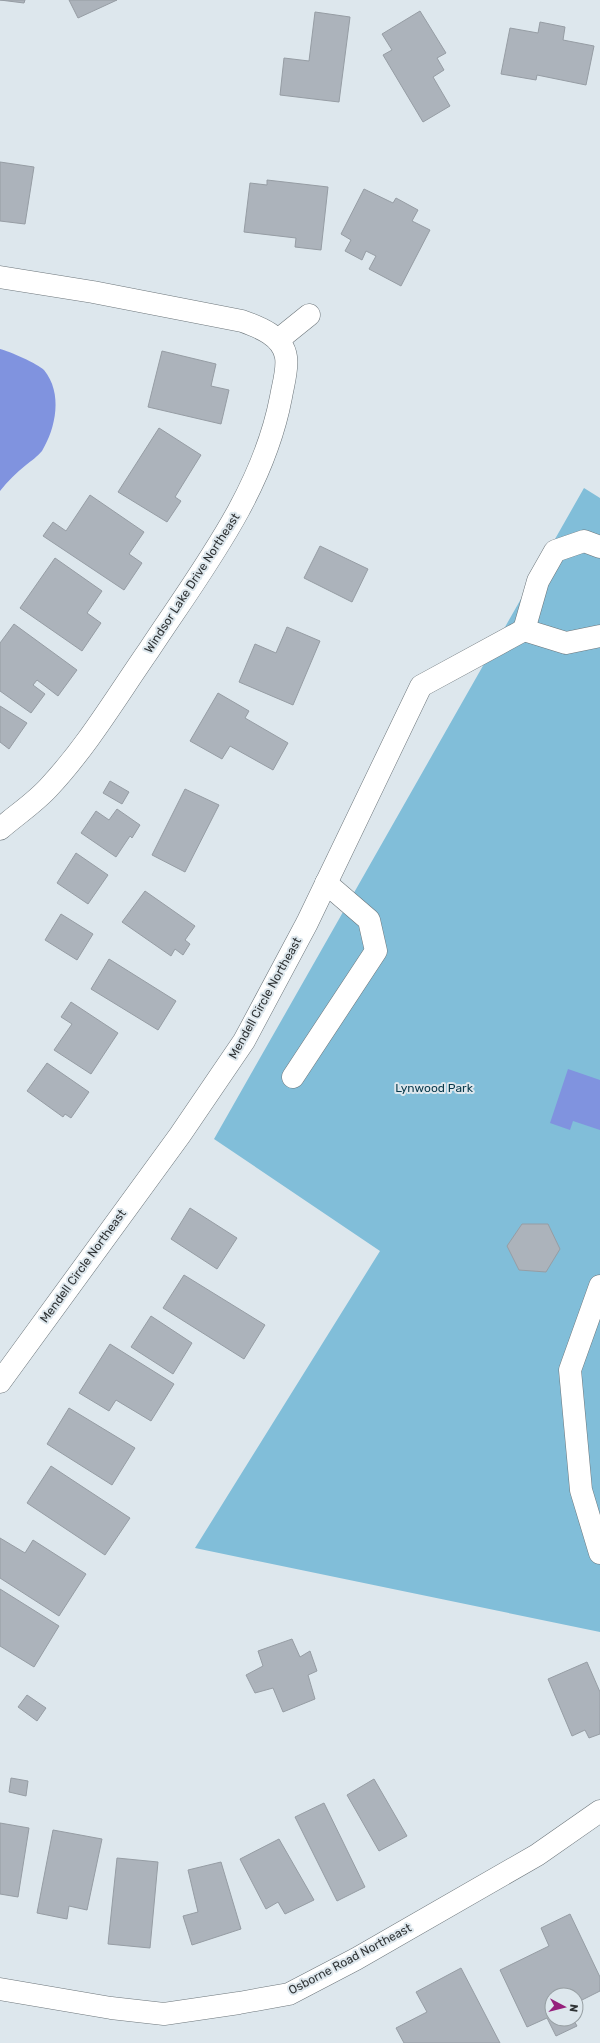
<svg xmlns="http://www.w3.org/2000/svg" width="600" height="2043" viewBox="0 0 600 2043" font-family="Rubik,sans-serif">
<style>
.green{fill:#81bed9}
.water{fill:#8093df}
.building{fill:#acb3bb;stroke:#969da4}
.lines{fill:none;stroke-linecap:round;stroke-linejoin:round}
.minor-casing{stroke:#6d767b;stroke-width:23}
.minor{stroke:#fff;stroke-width:22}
.labels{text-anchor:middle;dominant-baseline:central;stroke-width:4;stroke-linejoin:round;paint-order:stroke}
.street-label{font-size:12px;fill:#2f3335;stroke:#dde7ed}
.park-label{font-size:12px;fill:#08394b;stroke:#dde7ed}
</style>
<rect width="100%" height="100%" fill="#dde7ed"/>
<path class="green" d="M 584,488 L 600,498 L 600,1632 L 195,1548 L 380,1251 L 214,1139 Z"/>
<g class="water">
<path d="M 0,349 C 9,351 38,364 44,370 C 63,393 56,428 42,451 C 38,456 31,461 26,465 C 16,473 8,481 0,491 Z"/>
<path d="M 568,1069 L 600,1080 L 600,1130 L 573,1121 L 570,1130 L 550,1123 Z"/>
</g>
<g class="building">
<path d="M 0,0 L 25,0 L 24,3 Z"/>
<path d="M 69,0 L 117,0 L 78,18 Z"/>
<path d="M 420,11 L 446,53 L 437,58 L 444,70 L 433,77 L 450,106 L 423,122 L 383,55 L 392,50 L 382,34 Z"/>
<path d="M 315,12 L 350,17 L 339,102 L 280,95 L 284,58 L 309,61 Z"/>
<path d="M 540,22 L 565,27 L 563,40 L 594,46 L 586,85 L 537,75 L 536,80 L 501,74 L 510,28 L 538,33 Z"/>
<path d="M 0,162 L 34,167 L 25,224 L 0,221 Z"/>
<path d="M 267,180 L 328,187 L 321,250 L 295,247 L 296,238 L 244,232 L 250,183 L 267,185 Z"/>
<path d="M 364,189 L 393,203 L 396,198 L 418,210 L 412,221 L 430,230 L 401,286 L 369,269 L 376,256 L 366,251 L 362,260 L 345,251 L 351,240 L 341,234 Z"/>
<path d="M 162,351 L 216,364 L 211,386 L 229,390 L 221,424 L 148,407 Z"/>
<path d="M 159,428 L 201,455 L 175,497 L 181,501 L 167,522 L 118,492 Z"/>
<path d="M 90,495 L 144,532 L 129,554 L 142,563 L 124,590 L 43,536 L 53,522 L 66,531 Z"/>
<path d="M 320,546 L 368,569 L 352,602 L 304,578 Z"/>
<path d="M 55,558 L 102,591 L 87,613 L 101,623 L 82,651 L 20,608 Z"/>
<path d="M 14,624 L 77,670 L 58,696 L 37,680 L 33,685 L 45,694 L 31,713 L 0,691 L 0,643 Z"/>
<path d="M 287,627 L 320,641 L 293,705 L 239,682 L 255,644 L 276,653 Z"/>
<path d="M 218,693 L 249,711 L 245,718 L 288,743 L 273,770 L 230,746 L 222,759 L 190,741 Z"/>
<path d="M 0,706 L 27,723 L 9,749 L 0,742 Z"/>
<path d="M 110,781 L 129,792 L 122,804 L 103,793 Z"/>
<path d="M 185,789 L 219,805 L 185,872 L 152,855 Z"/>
<path d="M 117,809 L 140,825 L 132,838 L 130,836 L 116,857 L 81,833 L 96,811 L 109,820 Z"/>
<path d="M 76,853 L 108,875 L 88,904 L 57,883 Z"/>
<path d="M 145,891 L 195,926 L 185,940 L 190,944 L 183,955 L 175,949 L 171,956 L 122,922 Z"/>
<path d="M 61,914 L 93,934 L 77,960 L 45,940 Z"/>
<path d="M 109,959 L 176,1001 L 158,1030 L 91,989 Z"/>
<path d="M 71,1002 L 118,1033 L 91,1074 L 54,1050 L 72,1024 L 61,1017 Z"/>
<path d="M 47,1063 L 89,1092 L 71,1118 L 65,1114 L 63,1117 L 27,1091 Z"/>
<path d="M 190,1208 L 237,1238 L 217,1269 L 171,1239 Z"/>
<path d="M 522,1224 L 548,1224 L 560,1249 L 546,1272 L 519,1270 L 507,1246 Z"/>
<path d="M 184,1275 L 265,1325 L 244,1359 L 163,1308 Z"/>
<path d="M 151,1316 L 192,1343 L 173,1374 L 131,1347 Z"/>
<path d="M 110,1344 L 174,1384 L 151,1421 L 116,1400 L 109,1411 L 79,1393 Z"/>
<path d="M 69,1408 L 135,1448 L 112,1485 L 47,1444 Z"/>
<path d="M 51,1466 L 130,1518 L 105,1555 L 27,1503 Z"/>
<path d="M 0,1538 L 25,1553 L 33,1540 L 86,1574 L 59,1616 L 0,1578 Z"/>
<path d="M 0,1589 L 59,1626 L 34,1667 L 0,1646 Z"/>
<path d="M 292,1639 L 300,1657 L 310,1651 L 317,1671 L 308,1675 L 315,1699 L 283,1712 L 273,1688 L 255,1693 L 246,1675 L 263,1666 L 258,1651 Z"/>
<path d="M 587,1662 L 600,1692 L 600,1734 L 589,1738 L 585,1730 L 572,1736 L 548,1679 Z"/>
<path d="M 27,1695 L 46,1708 L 37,1721 L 18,1707 Z"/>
<path d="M 11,1778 L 28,1781 L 26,1796 L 9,1792 Z"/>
<path d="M 374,1779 L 407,1836 L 379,1851 L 347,1795 Z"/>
<path d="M 324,1803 L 365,1887 L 337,1901 L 295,1817 Z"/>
<path d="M 0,1823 L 29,1828 L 18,1897 L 0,1894 Z"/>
<path d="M 53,1830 L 102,1839 L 87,1910 L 69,1906 L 67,1919 L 37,1913 Z"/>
<path d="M 279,1839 L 314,1900 L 285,1914 L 278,1902 L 266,1909 L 240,1859 Z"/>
<path d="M 117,1858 L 158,1862 L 150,1948 L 108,1944 Z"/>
<path d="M 221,1862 L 241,1929 L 192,1945 L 183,1916 L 198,1912 L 188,1870 Z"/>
<path d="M 570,1914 L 600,1977 L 600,1991 L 576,2003 L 576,1995 L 552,1995 L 552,2019 L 573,2019 L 577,2026 L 556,2036 L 547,2018 L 527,2027 L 500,1970 L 549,1946 L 541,1928 Z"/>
<path d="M 461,1968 L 500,2043 L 404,2043 L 396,2028 L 427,2012 L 416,1992 Z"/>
</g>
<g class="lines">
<g class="minor-casing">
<g id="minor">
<path d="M 0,277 L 93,292 L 242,321 C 259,327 283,336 286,357 C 288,369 283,385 281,397 C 263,492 201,571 149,650 C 117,696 88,745 50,786 C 36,802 16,815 0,829"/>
<path d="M 278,340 L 309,315"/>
<path d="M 524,630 L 538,581 L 555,551 L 584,541 L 600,547"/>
<path d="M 524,630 L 566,643 L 600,636"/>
<path d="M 293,1077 L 376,951 L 369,920 L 326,883"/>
<path d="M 600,1286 L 570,1370 L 581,1490 L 600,1553"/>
<path d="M 0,1382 L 180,1135 L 244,1041 L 307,923 L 421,686 L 524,630"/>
<path d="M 0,1989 L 111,2008 L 164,2014 L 239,2003 L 289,1994 L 356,1959 L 537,1855 L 600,1811"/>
</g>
</g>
<use href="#minor" class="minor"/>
</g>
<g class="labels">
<g class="street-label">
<text transform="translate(192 583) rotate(-57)">Windsor Lake Drive Northeast</text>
<text transform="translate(265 998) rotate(-61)">Mendell Circle Northeast</text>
<text transform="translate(83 1266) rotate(-54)">Mendell Circle Northeast</text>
<text transform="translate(350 1959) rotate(-28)">Osborne Road Northeast</text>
</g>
<g class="park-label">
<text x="434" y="1088">Lynwood Park</text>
</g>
</g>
<g transform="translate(564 2007) rotate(97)"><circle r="19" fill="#dde7ed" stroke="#979fa3"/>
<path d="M0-3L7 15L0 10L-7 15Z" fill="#96207c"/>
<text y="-6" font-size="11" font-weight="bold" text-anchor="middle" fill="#2f3335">N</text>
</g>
</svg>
